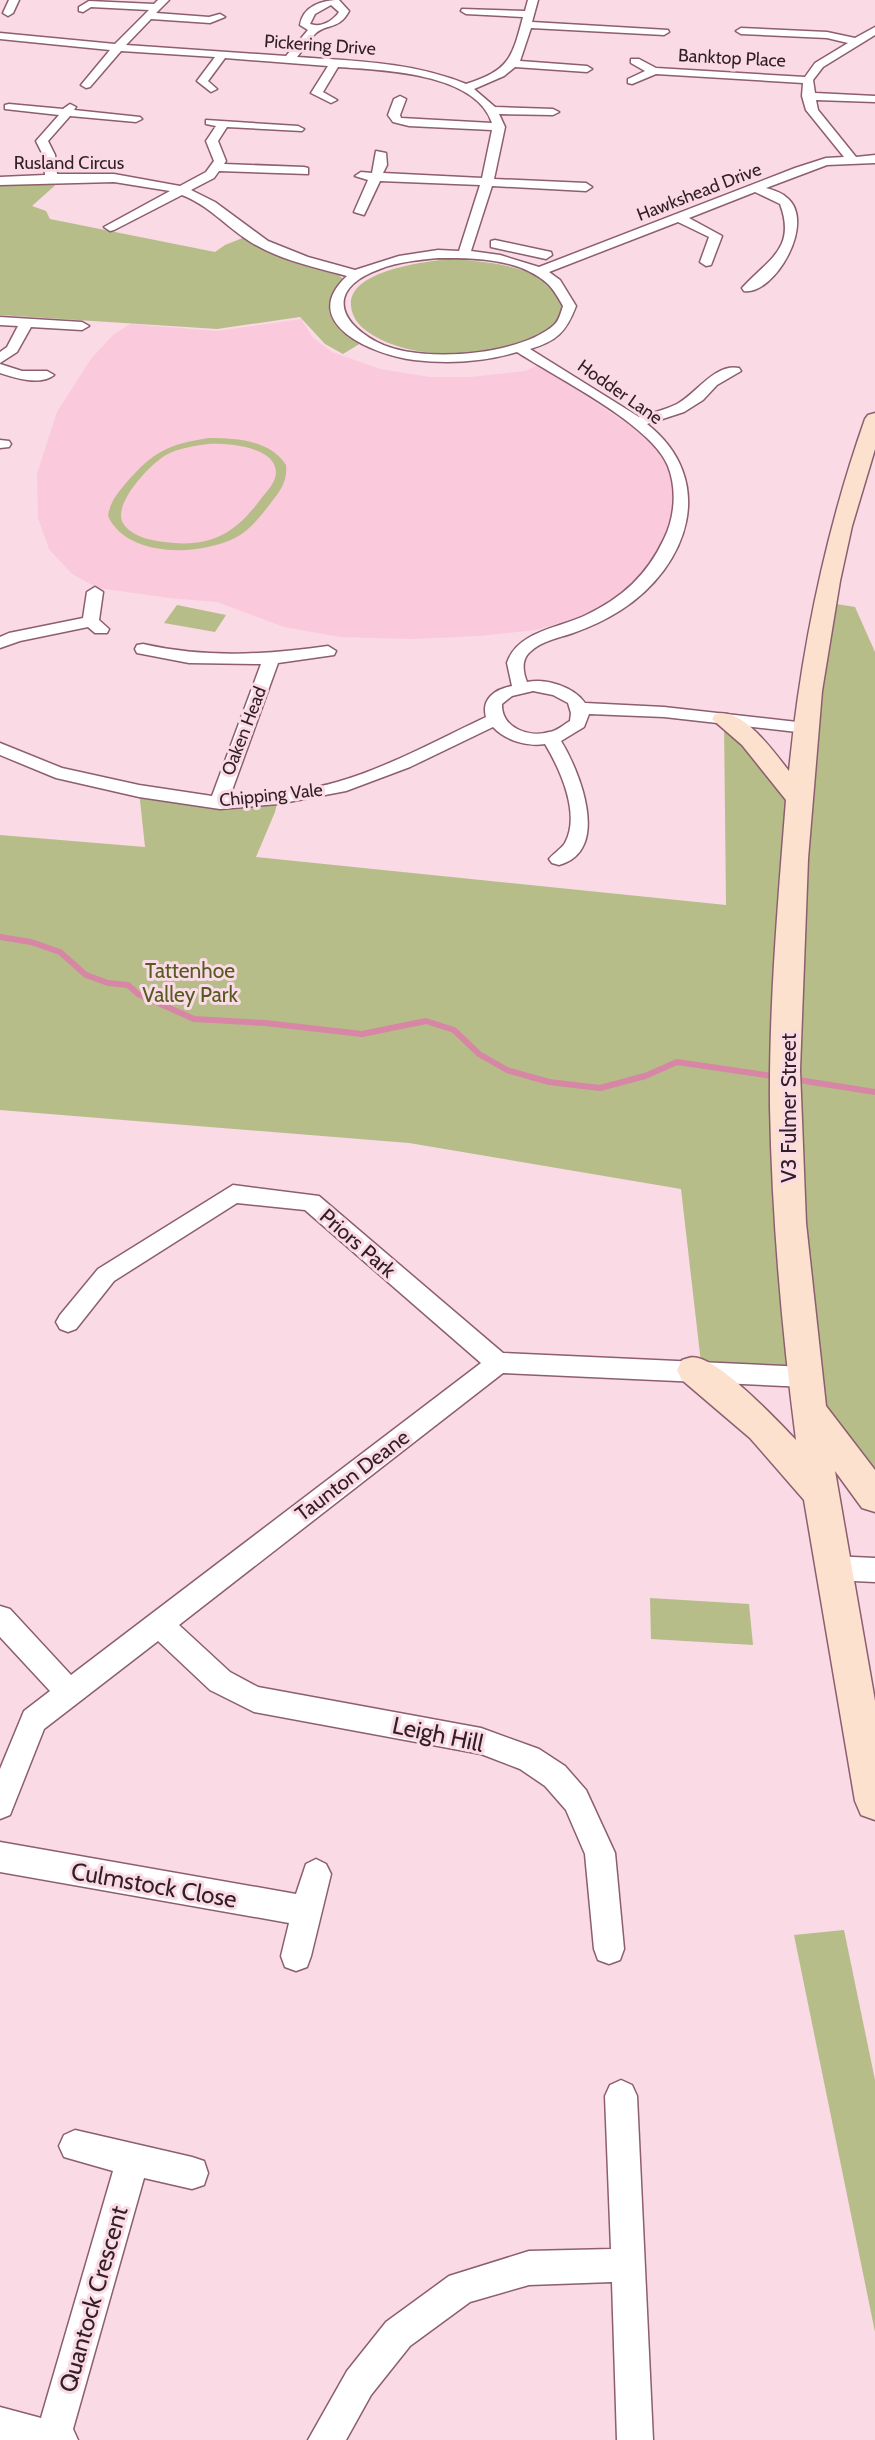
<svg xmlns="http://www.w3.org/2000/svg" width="875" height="2440" viewBox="0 0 875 2440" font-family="Cabin,sans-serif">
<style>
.built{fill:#fac9db}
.green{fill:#b6bd89;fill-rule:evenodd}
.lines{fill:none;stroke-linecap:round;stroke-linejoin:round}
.stream{stroke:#d786a6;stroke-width:6}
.street-casing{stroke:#8c5e70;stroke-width:3}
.secondary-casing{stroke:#8c5e70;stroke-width:3}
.street{fill:#fff;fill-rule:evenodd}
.secondary{fill:#fce1ce;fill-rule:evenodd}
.labels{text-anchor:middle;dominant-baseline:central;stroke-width:6;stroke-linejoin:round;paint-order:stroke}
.far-street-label{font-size:18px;fill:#311e26;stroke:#fadae5}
.park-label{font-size:21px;fill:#555b20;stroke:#fadae5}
.street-label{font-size:21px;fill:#311e26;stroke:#fadae5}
.near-street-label{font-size:24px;fill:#311e26;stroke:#fadae5}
</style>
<rect width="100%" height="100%" fill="#fadae5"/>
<path class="built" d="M 301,319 L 313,338 L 332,352 L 380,369 L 430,377 L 470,377 L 525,371 L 539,365 L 634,428 L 667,458 L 676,491 L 675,524 L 637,580 L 606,603 L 576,618 L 536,630 L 478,636 L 412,639 L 340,637 L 284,627 L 217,602 L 170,598 L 98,588 L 72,574 L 49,549 L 38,518 L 37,474 L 57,412 L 91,359 L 113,335 L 130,324 L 217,331 Z"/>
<g class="green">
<path d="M 61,180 L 32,206 L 46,211 L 50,219 L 215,252 L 225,245 L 245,237 L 336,272 L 345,281 L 330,302 C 333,322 344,333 361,343 L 343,354 L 325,344 L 300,317 L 217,329 L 0,315 L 0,184 Z"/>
<path d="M 449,259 C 480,261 554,265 561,304 C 563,319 550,331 538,337 C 494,361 409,361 368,332 C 359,326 352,317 351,306 C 348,270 425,262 449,259 Z"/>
<path d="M 209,438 C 236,438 270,440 286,465 C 288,482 279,492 270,504 C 260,517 250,530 235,538 C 199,556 127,558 108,516 C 110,502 117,494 126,483 C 153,452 168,444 209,438 ZM 208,444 C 226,443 275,446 276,472 C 276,483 266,492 260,500 C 234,535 209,548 164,542 C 150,540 134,537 125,526 C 108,508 150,464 166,455 C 179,448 194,446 208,444 Z"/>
<path d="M 824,602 L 855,607 L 875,652 L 875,1497 L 806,1377 L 701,1363 L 681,1189 L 409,1143 L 0,1110 L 0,835 L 145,847 L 139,791 L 220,803 L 278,798 L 275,812 L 256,857 L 726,905 L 724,719 L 798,798 Z"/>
<path d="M 177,605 L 226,615 L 215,632 L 164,623 Z"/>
<path d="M 650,1598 L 749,1604 L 753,1645 L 651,1639 Z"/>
<path d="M 844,1930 L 875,2080 L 875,2332 L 794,1935 Z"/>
</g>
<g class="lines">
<g class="stream">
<path d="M 0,937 L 31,942 L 60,952 L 86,975 L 108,983 L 128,985 L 138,994 L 194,1019 L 265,1023 L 362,1034 L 426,1021 L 454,1030 L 479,1054 L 507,1070 L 549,1082 L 600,1088 L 645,1076 L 677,1062 L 779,1077"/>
<path d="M 792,1079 L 875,1092"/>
</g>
<g class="street-casing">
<g id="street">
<path d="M 9,0 L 19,0 L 13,13 L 8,16 L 3,13 Z"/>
<path d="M 158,0 L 169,0 L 156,13 L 209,17 L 220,14 L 225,17 L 210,23 L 151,19 L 126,45 L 286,56 L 308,30 L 300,25 C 303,6 322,0 339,0 L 349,11 C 339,30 328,23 316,33 C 309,40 303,50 297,57 C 354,61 413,62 466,84 C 509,70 512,59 523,17 L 466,14 L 461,11 L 462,9 L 525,11 L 528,0 L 538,0 L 532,22 L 668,30 L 669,32 L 664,35 L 531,28 L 520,61 L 587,66 L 592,69 L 587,72 L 515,67 L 504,76 L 474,89 L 495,107 L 553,109 L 559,112 L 553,115 L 499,114 L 505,127 L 494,179 L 586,183 L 592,187 L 586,191 L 492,186 L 471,251 L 500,255 L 539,267 L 795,168 L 826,158 L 844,157 L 806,110 L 802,96 L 803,83 L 656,74 L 632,84 L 628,83 L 628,79 L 645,71 L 631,63 L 631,59 L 639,59 L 656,68 L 805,77 L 815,63 L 848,43 L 827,38 L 741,34 L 736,31 L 741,28 L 827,32 L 855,38 L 875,27 L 875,35 L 823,67 L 813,80 L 815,93 L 875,96 L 875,102 L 816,100 L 818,110 L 856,157 L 875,155 L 875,163 L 827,165 L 766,188 C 773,190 781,192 786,197 C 818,221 774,296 744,291 L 742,288 C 767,260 797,249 780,204 L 755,192 L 689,218 L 722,236 L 711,265 L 706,266 L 700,262 L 709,237 L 678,222 L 549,272 L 560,280 L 576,306 C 566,332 557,341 530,349 L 639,417 C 651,413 665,410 677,404 C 696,394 715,363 739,368 L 741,371 L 717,385 L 703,400 L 684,412 L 647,424 C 718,480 689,566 621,610 C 607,619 590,627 573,633 C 559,638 541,641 530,652 C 521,660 523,672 527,682 C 546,678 574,687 585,703 L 664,707 L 806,723 L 812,724 L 815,728 L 812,732 L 806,733 L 664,717 L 589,714 L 584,727 L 561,741 C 579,770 612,851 559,865 L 552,863 L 549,859 C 554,853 561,849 565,843 C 581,814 560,769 545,744 C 527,747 505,740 493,727 L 410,767 L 346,791 L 278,804 L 220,809 L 139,797 L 56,778 L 0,755 L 0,743 L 62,768 L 139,785 L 212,796 L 261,664 L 189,663 L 137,653 L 135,649 L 137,645 L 143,644 C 205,658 265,655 328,646 L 336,651 L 334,655 L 278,663 L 230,796 C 265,793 303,792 337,782 C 389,767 437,740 486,717 C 481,699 495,689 512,686 L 507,663 C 517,631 560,628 586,615 C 622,598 647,575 664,539 C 675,517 677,489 668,466 C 651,424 557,378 517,352 C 484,362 448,364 414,360 C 374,355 296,323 347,276 C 314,267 279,260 249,241 C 226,226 208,205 182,195 L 114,230 L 110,231 L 104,227 L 170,191 L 114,182 L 0,185 L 0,177 L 45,175 L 43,155 L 36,141 L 59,115 L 5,109 L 5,105 L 9,104 L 63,109 L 70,104 L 76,107 L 74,110 L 140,117 L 142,119 L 136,122 L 70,116 L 48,141 L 55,155 L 57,174 L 114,174 L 180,186 L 206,172 L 214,161 L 206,141 L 216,126 L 206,124 L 206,120 L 298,126 L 304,129 L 302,131 L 227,127 L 218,141 L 226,161 L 224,164 L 304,167 L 308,168 L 308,174 L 219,171 L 214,178 L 191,190 L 215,202 L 268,241 L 308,257 L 355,270 L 399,256 L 438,250 L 459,251 L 480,185 L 380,181 L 364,215 L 354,212 L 368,180 L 355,176 L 361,172 L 372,173 L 376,151 L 386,153 L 387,165 L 383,173 L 482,178 L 492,130 L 409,126 L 393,122 L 388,115 L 394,99 L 400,96 L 406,99 L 400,115 L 401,118 L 492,123 C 476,73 383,70 338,67 L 323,92 L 337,100 L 331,103 L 311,93 L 328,66 L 225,58 L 208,81 L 217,89 L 211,92 L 197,81 L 215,57 L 121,51 L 90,87 L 86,88 L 81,85 L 110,50 L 0,39 L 0,33 L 115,44 L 149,10 L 91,7 L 83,12 L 79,11 L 79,7 L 89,1 L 154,4 ZM 331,5 L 339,12 C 333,21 321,28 310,24 L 315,14 ZM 438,258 C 475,258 519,258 548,284 C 554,290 559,299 563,306 C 561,312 559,321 554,325 C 519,356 418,364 377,342 C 334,319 330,287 380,269 C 398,262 418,260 438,258 ZM 533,691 L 553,695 L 568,703 L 571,713 L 570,721 C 563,725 557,731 549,732 C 529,738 501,728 502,704 L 512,696 Z"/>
<path d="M 495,240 L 551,252 L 552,255 L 546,259 L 491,247 L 491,241 Z"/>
<path d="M 0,317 L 82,322 L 89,326 L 82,330 L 31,327 L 17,352 L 0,363 L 0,352 L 7,347 L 18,326 L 0,325 Z"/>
<path d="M 0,364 L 22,371 L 47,371 L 54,375 C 40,386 15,378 0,373 Z"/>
<path d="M 0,440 L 9,441 L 11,444 L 9,447 L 0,448 Z"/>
<path d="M 95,587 L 103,592 L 99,620 L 109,629 L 107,633 L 95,633 L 88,627 L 20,641 L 0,648 L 0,637 L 9,633 L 83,618 L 87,592 Z"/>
<path d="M 233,1185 L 319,1196 L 503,1353 L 806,1367 L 815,1370 L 818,1377 L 815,1384 L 806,1387 L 503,1373 L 179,1625 L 230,1672 L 258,1687 L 481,1728 L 539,1749 L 565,1766 L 586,1790 L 615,1853 L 624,1949 L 620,1960 L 609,1964 L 598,1960 L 594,1949 L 585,1854 L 566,1810 L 545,1786 L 520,1769 L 481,1754 L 254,1712 L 210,1690 L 158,1641 L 44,1729 L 10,1815 L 0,1819 L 0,1769 L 24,1711 L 50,1691 L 0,1637 L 0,1606 L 10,1609 L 71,1675 L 481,1363 L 305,1210 L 237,1203 L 114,1281 L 76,1329 L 68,1332 L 60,1329 L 56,1322 L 60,1315 L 98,1269 Z"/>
<path d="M 832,1556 L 875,1558 L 875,1582 L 832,1580 L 823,1576 L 819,1568 L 823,1560 Z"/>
<path d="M 0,1842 L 296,1894 L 306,1864 L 316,1859 L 326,1864 L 331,1874 L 311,1956 L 307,1967 L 296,1971 L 285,1967 L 281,1956 L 289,1923 L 0,1872 Z"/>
<path d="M 621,2080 L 632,2085 L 637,2096 L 653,2440 L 617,2440 L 612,2282 L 529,2285 L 470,2302 L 410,2346 L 371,2395 L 346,2440 L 308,2440 L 347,2371 L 386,2322 L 449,2276 L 529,2251 L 611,2249 L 605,2096 L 610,2085 Z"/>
<path d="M 75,2130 L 192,2157 L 204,2161 L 208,2173 L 204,2185 L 192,2189 L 144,2178 L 73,2429 L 78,2440 L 0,2440 L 0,2407 L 41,2418 L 113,2171 L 64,2157 L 59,2146 L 64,2135 Z"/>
</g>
</g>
<g class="secondary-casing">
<path id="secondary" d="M 875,413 L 875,449 L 852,526 L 840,581 L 822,691 L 808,859 L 800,1070 L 806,1223 L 826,1406 L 875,1470 L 875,1512 L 862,1508 L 835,1471 L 875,1701 L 875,1820 L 861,1815 L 855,1801 L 804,1500 L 750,1438 L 682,1380 L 677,1370 L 682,1360 C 688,1358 692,1356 698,1358 C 725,1365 776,1419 796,1440 C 782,1330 772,1218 770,1107 C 769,1005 778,902 786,800 L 742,745 L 712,719 L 715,714 C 743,707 773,751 789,771 C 801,650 825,533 865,419 L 868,415 Z"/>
</g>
<use href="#street" class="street"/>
<use href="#secondary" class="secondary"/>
</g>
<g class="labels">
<g class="far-street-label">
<text transform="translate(320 45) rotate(4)">Pickering Drive</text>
<text transform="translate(732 58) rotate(3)">Banktop Place</text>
<text x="69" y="163">Rusland Circus</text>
<text transform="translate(699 192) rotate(-21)">Hawkshead Drive</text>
<text transform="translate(620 392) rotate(35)">Hodder Lane</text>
<text transform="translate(244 731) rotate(-69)">Oaken Head</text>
<text transform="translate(271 795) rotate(-6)">Chipping Vale</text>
</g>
<g class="park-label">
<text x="190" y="970">Tattenhoe<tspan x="190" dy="24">Valley Park</tspan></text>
</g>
<g class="street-label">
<text transform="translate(788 1108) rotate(-90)">V3 Fulmer Street</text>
<text transform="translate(358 1243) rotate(41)">Priors Park</text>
<text transform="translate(352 1475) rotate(-37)">Taunton Deane</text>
</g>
<g class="near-street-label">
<text transform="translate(438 1734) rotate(12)">Leigh Hill</text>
<text transform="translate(154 1885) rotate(10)">Culmstock Close</text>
<text transform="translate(93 2299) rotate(-74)">Quantock Crescent</text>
</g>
</g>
</svg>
